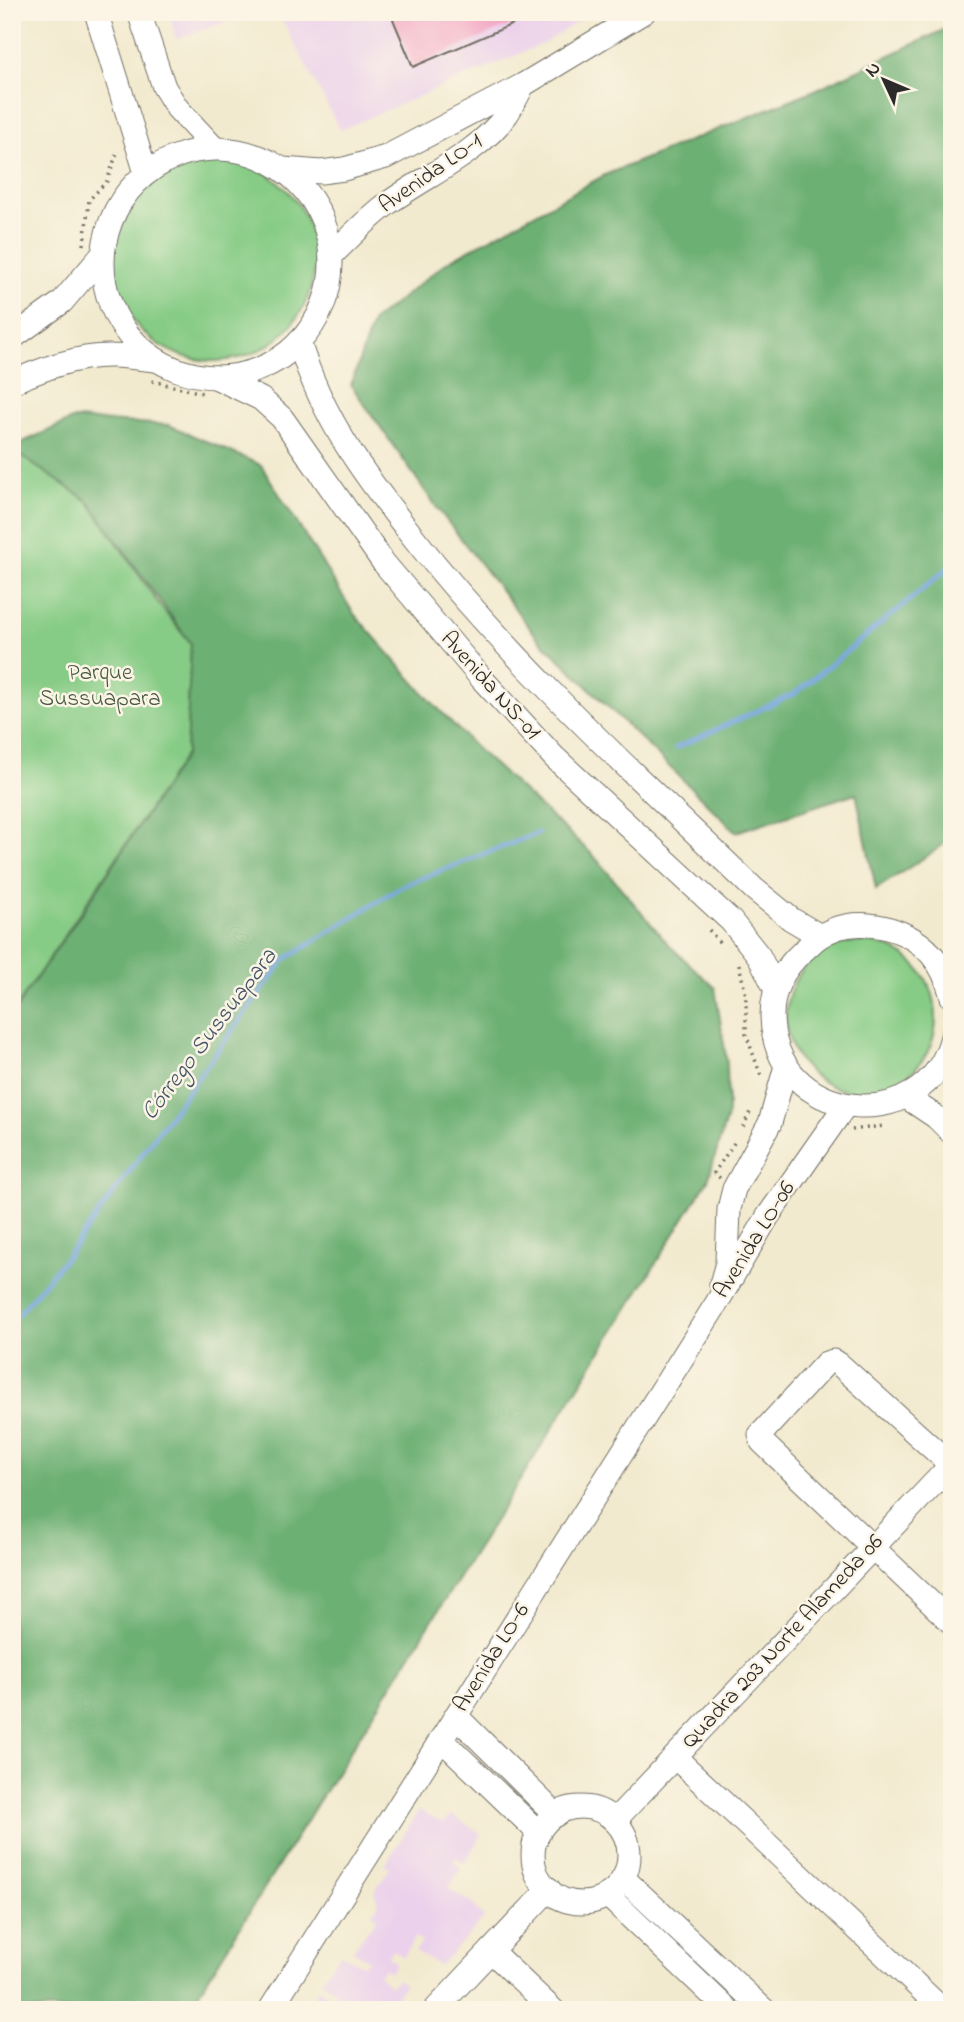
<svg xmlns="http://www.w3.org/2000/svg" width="964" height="2022" viewBox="0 0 964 2022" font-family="'Indie Flower',sans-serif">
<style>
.built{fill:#ebd1eb}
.green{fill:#87cc86;stroke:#597c58;stroke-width:2}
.forest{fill:#6db073;stroke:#4c6e4f;stroke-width:2}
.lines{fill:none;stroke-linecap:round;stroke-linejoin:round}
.stream{stroke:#70a3db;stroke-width:5}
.building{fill:#f3a7c6}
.minor-casing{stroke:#716e64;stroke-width:25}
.path{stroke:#716e64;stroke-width:3.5;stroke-dasharray:2 5;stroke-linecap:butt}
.minor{stroke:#fff;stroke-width:23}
.labels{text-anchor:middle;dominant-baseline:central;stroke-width:5;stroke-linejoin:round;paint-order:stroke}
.street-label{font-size:23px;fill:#2b2b2b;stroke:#fcf5e5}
.park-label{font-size:23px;fill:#475b46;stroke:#fcf5e5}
.water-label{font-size:24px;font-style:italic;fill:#435569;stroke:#fcf5e5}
</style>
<rect width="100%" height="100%" fill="#fcf5e5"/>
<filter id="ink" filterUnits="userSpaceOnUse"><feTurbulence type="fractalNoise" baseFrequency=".0143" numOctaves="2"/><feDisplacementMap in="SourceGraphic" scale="14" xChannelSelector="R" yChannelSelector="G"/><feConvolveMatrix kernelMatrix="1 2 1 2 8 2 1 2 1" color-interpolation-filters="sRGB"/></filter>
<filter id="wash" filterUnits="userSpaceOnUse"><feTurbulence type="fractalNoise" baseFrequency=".00686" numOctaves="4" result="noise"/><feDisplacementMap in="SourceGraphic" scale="28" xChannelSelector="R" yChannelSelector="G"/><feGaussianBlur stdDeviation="1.57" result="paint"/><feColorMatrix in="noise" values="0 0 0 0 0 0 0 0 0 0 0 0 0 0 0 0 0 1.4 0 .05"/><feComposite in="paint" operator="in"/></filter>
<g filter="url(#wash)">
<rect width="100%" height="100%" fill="#f2eacf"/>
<g class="built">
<path d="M 169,12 L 255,12 L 176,39 Z"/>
<path d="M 278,12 L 592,12 L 545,43 L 340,130 Z"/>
<path d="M 419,1810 L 443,1823 L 451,1814 L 481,1834 L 465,1863 L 456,1857 L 453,1861 L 461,1868 L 448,1889 L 472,1903 L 484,1918 L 440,1966 L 415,1951 L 422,1942 L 415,1937 L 404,1957 L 393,1950 L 388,1957 L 396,1962 L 391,1972 L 383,1969 L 379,1976 L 390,1986 L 398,1979 L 405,1984 L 387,2010 L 352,2010 L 354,2005 L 344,1998 L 336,2010 L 305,2010 L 318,1989 L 332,1997 L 336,1991 L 321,1981 L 340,1954 L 363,1965 L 368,1960 L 353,1950 L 377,1918 L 372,1913 L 379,1904 L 374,1892 L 390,1868 L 385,1865 Z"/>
</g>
<g class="green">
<circle cx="214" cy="260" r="101"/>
<path d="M 12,450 L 88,501 L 161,607 L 191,644 L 186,754 L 24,996 L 12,1017 Z"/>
<circle cx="861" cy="1017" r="75"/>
</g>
<g class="forest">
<path d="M 952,26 L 952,838 L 936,850 L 876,889 L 856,793 L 736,832 L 537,637 L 437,508 L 351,385 L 373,321 L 447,262 L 605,175 L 815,90 Z"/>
<path d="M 74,419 L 169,425 L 261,465 L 354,614 L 429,699 L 479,751 L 593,855 L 669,945 L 715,988 L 727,1063 L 728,1113 L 708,1180 L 188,2010 L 12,2010 L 12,1017 L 24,996 L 91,899 L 186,754 L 191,644 L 88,501 L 12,450 L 12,447 Z"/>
</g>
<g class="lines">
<g class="stream">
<path d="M 676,748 L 796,693 L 952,565"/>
<path d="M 12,1322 L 71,1251 L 284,960 L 402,886 L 538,833"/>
</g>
</g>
<g id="blocks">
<path class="building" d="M 390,12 L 541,12 L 413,67 Z"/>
</g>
</g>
<g filter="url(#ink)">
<use href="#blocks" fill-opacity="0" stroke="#716e64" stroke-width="2"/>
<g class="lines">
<g class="minor-casing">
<g id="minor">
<path d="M 96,12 L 146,173"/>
<path d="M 139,12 L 164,87 L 177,108 L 214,148"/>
<circle cx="217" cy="263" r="114"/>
<path d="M 283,169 L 321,172 L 344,169 L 386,157 L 523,85 L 644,12"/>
<path d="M 331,256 C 349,238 366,220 387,204 C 427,175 477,155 507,114 C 513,105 518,95 523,85"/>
<path d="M 12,338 L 62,302 L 103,254"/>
<path d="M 299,342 C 323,420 364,475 414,538 C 515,666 637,776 754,889 L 791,919 L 820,936"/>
<path d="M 215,377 L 261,399 L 282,418 L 383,562 L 482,679 L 554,757 L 731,921 L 759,956 L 775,988"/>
<path d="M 12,382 C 43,369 78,355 112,356 C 126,356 141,359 156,360"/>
<path d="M 952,997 C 948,982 942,966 931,954 C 905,925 852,914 819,937 C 813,941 808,947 803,951 C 784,968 772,989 772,1016 C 773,1122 926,1141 952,1037"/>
<path d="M 906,1097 L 936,1117 L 952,1133"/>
<path d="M 721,1284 L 727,1263 L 729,1209 L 734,1189 L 770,1123 L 786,1066"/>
<path d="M 951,1465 L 839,1364 L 833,1361 L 826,1363 L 760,1435 L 762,1442 L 952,1623"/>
<path d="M 456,1716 L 556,1815"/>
<path d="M 441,1739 L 539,1833"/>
<path d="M 675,1757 L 943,2010"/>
<circle cx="581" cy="1855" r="48"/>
<path d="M 615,1820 L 952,1464"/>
<path d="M 623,1878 L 764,2010"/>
<path d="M 607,1895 L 728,2010"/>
<path d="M 491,1951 L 553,2010"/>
<path d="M 270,2010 L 715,1306 L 768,1216 L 845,1106"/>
<path d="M 435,2010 L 549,1889"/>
</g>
</g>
<g class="path">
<path d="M 84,245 L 89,200 L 107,181 L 118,150"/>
<path d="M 152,381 L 202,393"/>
<path d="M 709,930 L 720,943"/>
<path d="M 739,964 L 746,996 L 746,1034 L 762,1079"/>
<path d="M 743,1127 L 752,1108"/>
<path d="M 852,1130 L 883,1126"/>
<path d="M 720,1178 L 714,1173 L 736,1140"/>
</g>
<use href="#minor" class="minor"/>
</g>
</g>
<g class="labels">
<g class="street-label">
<text transform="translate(431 174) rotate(-35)">Avenida LO-1</text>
<text transform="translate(490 686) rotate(48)">Avenida NS-01</text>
<text transform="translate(755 1240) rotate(-58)">Avenida LO-06</text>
<text transform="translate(783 1642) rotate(-47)">Quadra 203 Norte Alameda 06</text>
<text transform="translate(492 1658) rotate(-58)">Avenida LO-6</text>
</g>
<g class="park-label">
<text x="100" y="673">Parque<tspan x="100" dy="26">Sussuapara</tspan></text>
</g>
<g class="water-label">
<text transform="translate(210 1035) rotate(-53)">Córrego Sussuapara</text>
</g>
</g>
<rect width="964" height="2022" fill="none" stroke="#fcf5e5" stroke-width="42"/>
<g transform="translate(884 80) rotate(314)" stroke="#fcf5e5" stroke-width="5" paint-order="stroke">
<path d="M0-5L12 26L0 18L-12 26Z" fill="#2b2b2b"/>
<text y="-10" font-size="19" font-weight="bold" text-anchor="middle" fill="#2b2b2b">N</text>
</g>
</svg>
